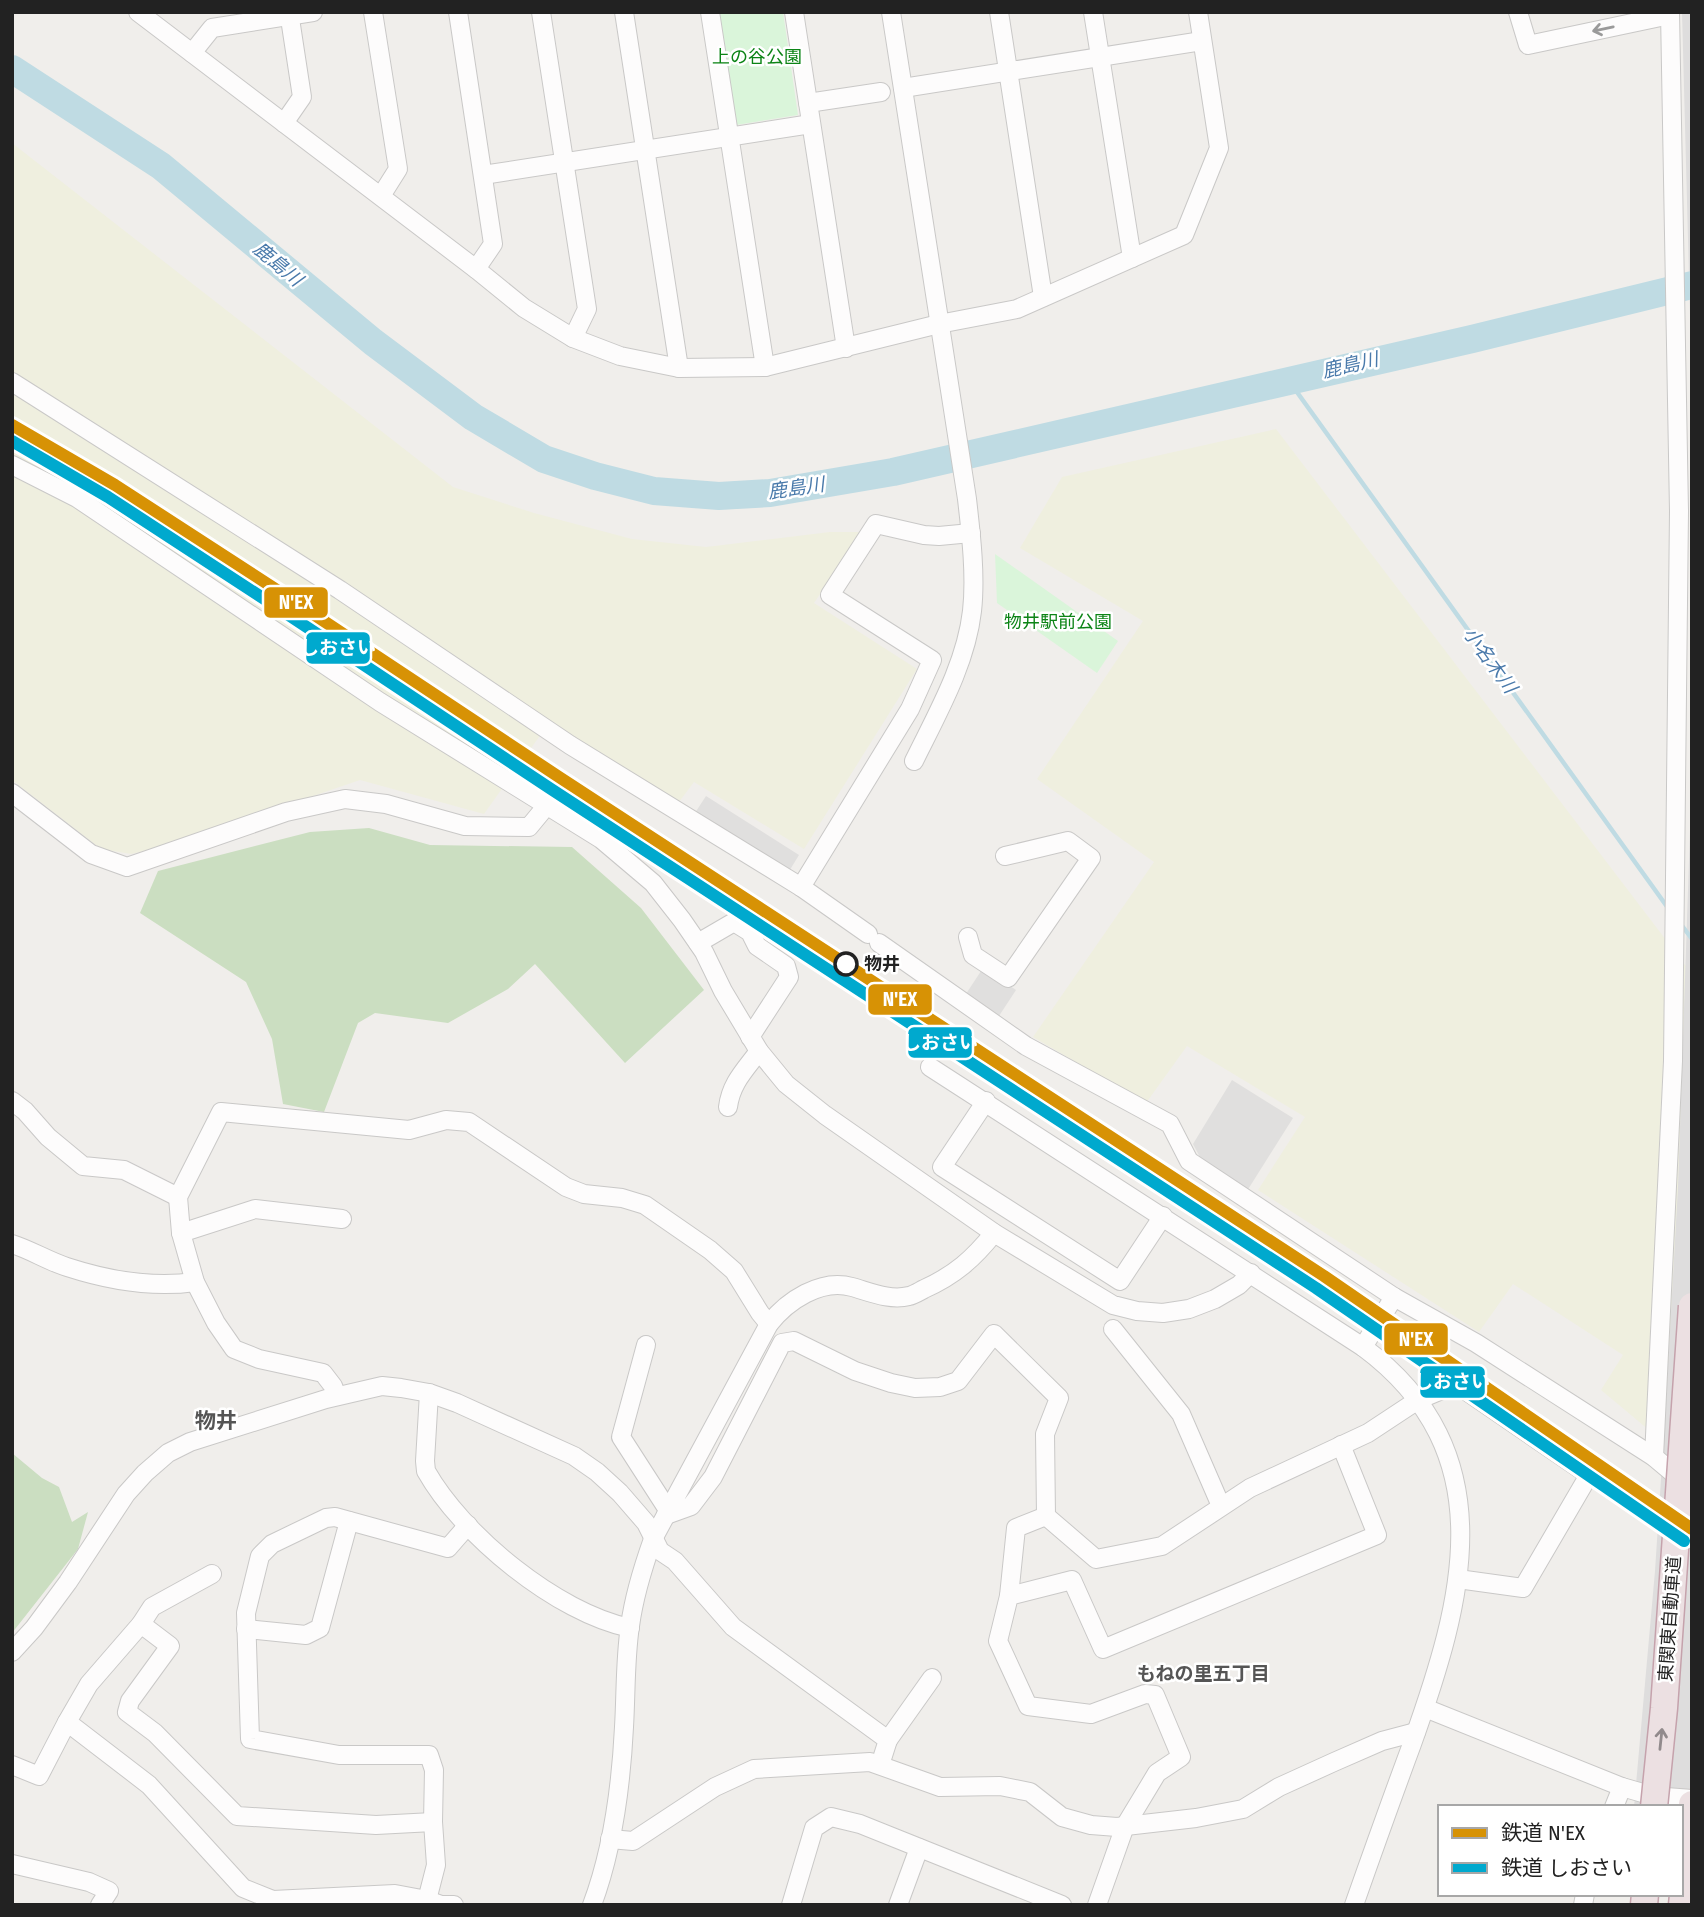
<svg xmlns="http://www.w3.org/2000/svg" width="1704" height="1917" viewBox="0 0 1704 1917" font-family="'Fira Sans Condensed','Noto Sans JP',sans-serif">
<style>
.farmland{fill:#efefdf}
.forest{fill:#cbdec1}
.park{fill:#daf5da}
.parking{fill:#e0dfde}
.pier{fill:#dedddd}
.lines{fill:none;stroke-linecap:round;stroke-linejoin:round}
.stream{stroke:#bfdbe3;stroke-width:4.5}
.river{stroke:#bfdbe3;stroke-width:28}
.minor-casing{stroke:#c9c8c7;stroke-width:20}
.highway-casing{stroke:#c5a2ac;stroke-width:29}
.minor{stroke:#fdfcfc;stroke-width:18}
.highway{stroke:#ece0e2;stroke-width:26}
.highway-bridge-casing{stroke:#c5a2ac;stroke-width:29;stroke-linecap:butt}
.highway-bridge{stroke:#ece0e2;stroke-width:26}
.rail-1-casing{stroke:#fff;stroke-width:18}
.rail-2-casing{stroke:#fff;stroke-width:18}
.rail-1{stroke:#d79205;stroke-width:12}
.rail-2{stroke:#00a9ce;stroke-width:12}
.oneway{stroke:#9a9a9a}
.oneway2{stroke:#918a8c}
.stop-dot{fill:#fff;stroke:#222;stroke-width:3.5}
.labels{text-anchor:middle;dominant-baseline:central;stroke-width:5;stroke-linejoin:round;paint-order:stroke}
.park-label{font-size:18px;fill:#0c8416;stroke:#fff}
.stop-label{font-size:18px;font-weight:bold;fill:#222;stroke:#fff;text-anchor:start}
.street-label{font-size:18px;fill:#222;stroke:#fff}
.water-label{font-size:19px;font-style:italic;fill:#4a7aab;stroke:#fff}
.neighbourhood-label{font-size:19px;font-weight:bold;fill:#555;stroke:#fff}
.quarter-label{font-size:21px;font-weight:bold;fill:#555;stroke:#fff}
.line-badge{stroke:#fff;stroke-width:2.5}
.badge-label{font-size:19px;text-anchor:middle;font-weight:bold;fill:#fff}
</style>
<rect width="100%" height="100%" fill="#f0eeeb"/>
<g class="farmland">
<path d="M 12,143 L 453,487 L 534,513 L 632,539 L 706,547 L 830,532 L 862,532 L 814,603 L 917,669 L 804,849 L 694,782 L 673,810 L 549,723 L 484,814 L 360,780 L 170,845 L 131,854 L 101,849 L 12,780 Z"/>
<path d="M 1276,429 L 1692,974 L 1692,1466 L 1601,1390 L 1623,1355 L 1513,1284 L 1479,1332 L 1258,1190 L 1305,1117 L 1187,1046 L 1146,1103 L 1033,1037 L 1154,862 L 1037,779 L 1143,621 L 1020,548 L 1062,477 Z"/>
</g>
<g class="forest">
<path d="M 369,828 L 430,845 L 572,847 L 641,908 L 704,990 L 625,1063 L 535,964 L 508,989 L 448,1023 L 375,1013 L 358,1023 L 324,1112 L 283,1104 L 272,1039 L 246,982 L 140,913 L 158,871 L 310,832 Z"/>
<path d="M 12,1453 L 42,1478 L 59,1487 L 72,1522 L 88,1512 L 78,1549 L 12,1633 Z"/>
</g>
<g class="park">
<path d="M 718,12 L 783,12 L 798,115 L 736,125 Z"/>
<path d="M 995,554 L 1118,641 L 1097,673 L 997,603 Z"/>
</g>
<g class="parking">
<path d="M 706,796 L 799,855 L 788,873 L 693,816 Z"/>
<path d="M 983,968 L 1016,990 L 997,1019 L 964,997 Z"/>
<path d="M 1232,1080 L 1293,1118 L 1247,1191 L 1202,1161 L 1193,1144 Z"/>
</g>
<g class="pier">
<path d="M 1682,12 L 1692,12 L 1692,737 L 1691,353 Z"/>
<path d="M 1692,771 L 1692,1839 L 1681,1807 L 1634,1807 L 1655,1571 L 1666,1402 L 1678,1187 Z"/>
</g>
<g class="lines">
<g class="stream">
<path d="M 1289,381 L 1668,908"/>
<path d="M 1680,923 L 1692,939"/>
</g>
<path class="river" d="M 12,69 L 161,166 L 373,342 L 473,417 L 544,459 L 595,476 L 654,491 L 719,496 L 770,493 L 893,472 L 1472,339 L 1692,285"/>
<g class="minor-casing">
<g id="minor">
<path d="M 138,12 L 476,269 L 524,308 L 573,338 L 620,356 L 679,368 L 765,367 L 939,324 L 1017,309 L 1184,235 L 1219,148 L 1198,12"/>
<path d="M 373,12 L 398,169 L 381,196"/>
<path d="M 458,12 L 493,244 L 476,269"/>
<path d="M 541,12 L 587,309 L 573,338"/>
<path d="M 624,12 L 679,368"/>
<path d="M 710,12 L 765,367"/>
<path d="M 794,12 L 846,348"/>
<path d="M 891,12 L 967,499 C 971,534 976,576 972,611 C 966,664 937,714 914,761"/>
<path d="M 999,12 L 1043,297"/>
<path d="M 1093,12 L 1132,258"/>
<path d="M 1518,12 L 1528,45 L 1670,15"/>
<path d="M 192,53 L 212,28 L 313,12"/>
<path d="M 903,88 L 1202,41"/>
<path d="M 808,103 L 881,92"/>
<path d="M 284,123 L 302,97 L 289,12"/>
<path d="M 483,175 L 811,124"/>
<path d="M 12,382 L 340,590 L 570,745 L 801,887 L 868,934"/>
<path d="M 12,465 L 77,498 L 380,702 L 601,839 L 653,883 L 682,920 L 704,952 L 723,991 L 759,1051 L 786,1084 L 825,1115 L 994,1233 L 1113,1305 L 1137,1311 L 1163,1313 L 1189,1309 L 1215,1299 L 1239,1285 L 1251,1273"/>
<path d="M 12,793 L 91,854 L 127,867 L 286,812 L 345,799 L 386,804 L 465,826 L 529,827 L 548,804"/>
<path d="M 801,887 L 910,709 L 932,660 L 830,595 L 876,524 L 924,535 L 939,536 L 971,533"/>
<path d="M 968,937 L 973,955 L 1008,978 L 1091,858 L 1068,841 L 1005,856"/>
<path d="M 698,943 L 734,922 L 750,932 L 757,946 L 786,966 L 789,977 L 750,1037"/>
<path d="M 879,943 L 1026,1046 L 1170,1124 L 1189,1161 L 1394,1297 L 1476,1343 L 1654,1457 L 1685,1483"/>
<path d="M 930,1067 L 1363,1347 C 1506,1453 1463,1601 1412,1744 C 1392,1798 1373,1851 1354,1905"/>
<path d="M 12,1101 L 25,1111 L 48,1137 L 83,1166 L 124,1170 L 178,1197"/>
<path d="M 986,1101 L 942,1167 L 1120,1281 L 1163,1216"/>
<path d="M 728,1107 C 731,1083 745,1070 759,1051"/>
<path d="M 181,1233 L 255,1209 L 342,1219"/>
<path d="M 12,1244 C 31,1250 48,1261 67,1267 C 107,1280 153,1288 195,1282"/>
<path d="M 1113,1329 L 1181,1414 L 1221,1506"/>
<path d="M 646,1345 L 621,1437 L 668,1510"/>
<path d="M 1363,1347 L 1394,1297"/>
<path d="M 429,1393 L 425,1461 L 426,1471 C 462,1535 557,1613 630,1628"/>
<path d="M 337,1396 L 333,1386 L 323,1373 L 259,1359 L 234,1349 L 216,1323 L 195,1282 L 181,1233 L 178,1197 L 221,1112 L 409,1130 L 446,1120 L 469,1122 L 566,1187 L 584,1194 L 622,1198 L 645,1205 L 710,1250 L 734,1271 L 760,1313 L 769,1324"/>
<path d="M 1654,1457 L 1673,1061 L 1679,511 L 1670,12"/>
<path d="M 666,1515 L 691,1506 L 713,1477 L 782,1343 L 794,1341 L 855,1371 L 891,1383 L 915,1388 L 940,1387 L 958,1381 L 994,1334 L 1059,1398 L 1045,1434 L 1046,1516 L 1096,1559 L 1162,1546 L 1250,1488 L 1368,1433 L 1418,1400 L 1456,1384 L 1589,1475 L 1523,1588 L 1458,1579"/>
<path d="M 212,1574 L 152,1607 L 141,1624 L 89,1684 L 67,1722 L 149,1785 L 243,1888 L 273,1900 L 395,1894 L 427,1900 L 436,1865 L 433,1822 L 434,1770 L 429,1755 L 339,1755 L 250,1739 L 246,1613 L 260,1556 L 272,1544 L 326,1518 L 335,1517 L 448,1548 L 468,1525"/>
<path d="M 1009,1596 L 1016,1528 L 1046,1516"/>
<path d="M 141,1624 L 170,1646 L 130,1701 L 127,1712 L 155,1733 L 237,1816 L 376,1825 L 433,1822"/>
<path d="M 246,1629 L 306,1635 L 320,1628 L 349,1521"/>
<path d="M 12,1652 L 34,1628 L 68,1582 L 126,1494 L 145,1473 L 168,1453 L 190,1442 L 326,1399 L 382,1386 L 401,1388 L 429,1393 L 457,1403 L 574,1456 L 597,1472 L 620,1493 L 646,1523 L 660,1551 L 675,1561 L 733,1627 L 888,1740 L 880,1765"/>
<path d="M 1425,1708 L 1622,1787 L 1653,1796 L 1692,1799"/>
<path d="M 888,1740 L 932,1678"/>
<path d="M 12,1765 L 39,1776 L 67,1722"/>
<path d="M 1614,1807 L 1622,1787"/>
<path d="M 610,1839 L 633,1841 L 715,1787 L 754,1769 L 870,1762 L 940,1787 L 1000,1786 L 1030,1792 L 1062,1817 L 1091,1825 L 1117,1827 L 1196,1818 L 1243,1809 L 1279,1787 L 1334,1762 L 1382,1741 L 1416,1732"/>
<path d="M 12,1864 L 89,1882 L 109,1891 L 100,1905"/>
<path d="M 427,1900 L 441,1905 L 454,1905"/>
<path d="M 592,1905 C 613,1849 621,1787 624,1727 C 626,1694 625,1659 630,1626 C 634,1596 643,1567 653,1539 L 769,1324 C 787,1301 821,1278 852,1287 C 870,1292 890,1301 909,1296 C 914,1295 920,1291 924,1289 C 955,1275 973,1259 994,1233"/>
<path d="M 791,1905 L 814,1828 L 831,1817 L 860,1824 L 1062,1905"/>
<path d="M 898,1905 L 919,1848"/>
<path d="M 1097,1905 L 1125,1826 L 1157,1773 L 1181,1757 L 1155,1695 L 1145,1694 L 1091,1714 L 1028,1706 L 998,1641 L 1009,1596 L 1072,1580 L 1103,1649 L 1377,1535 L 1341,1445"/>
<path d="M 1583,1905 L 1585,1894"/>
</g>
</g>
<g class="highway-casing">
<g id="highway">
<path d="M 1644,1905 L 1645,1894"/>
<path d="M 1682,1905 L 1692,1804"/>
</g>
</g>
<use href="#minor" class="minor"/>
<use href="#highway" class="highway"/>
<g class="highway-bridge-casing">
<path id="highway-bridge" d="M 1654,1807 L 1664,1708 L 1692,1306"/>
</g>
<use href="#highway-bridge" class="highway-bridge"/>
<g class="rail-1-casing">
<path id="rail-1" d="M 12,425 L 115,485 L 280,592 L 559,777 L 1324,1276 L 1692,1529"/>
</g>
<g class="rail-2-casing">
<path id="rail-2" d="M 12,441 L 108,497 L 272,604 L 551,789 L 1316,1288 L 1684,1541"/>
</g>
<use href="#rail-1" class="rail-1"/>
<use href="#rail-2" class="rail-2"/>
</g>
<defs><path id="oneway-shaft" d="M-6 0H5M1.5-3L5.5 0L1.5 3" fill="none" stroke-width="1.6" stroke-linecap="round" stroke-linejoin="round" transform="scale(1.75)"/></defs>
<use class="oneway" href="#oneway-shaft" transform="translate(1603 29) rotate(168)"/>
<use class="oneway2" href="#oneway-shaft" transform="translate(1661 1739) rotate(-84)"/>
<circle class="stop-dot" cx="846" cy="964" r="11"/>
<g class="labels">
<g class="park-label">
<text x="757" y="57">上の谷公園</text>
<text x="1058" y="622">物井駅前公園</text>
</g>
<g class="stop-label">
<text x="864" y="964">物井</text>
</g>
<g class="street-label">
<text transform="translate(1670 1619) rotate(-86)">東関東自動車道</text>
</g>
<g class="water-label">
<text transform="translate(278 264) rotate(40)">鹿島川</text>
<text transform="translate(1350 365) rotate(-13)">鹿島川</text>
<text transform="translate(796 488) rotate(-8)">鹿島川</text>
<text transform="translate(1490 660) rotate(54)">小名木川</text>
</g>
<g class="neighbourhood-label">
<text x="1203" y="1673">もねの里五丁目</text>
</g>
<g class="quarter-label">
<text x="216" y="1421">物井</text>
</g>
</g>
<g class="line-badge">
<rect x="263" y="586" width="66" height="33" rx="7" fill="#d79205"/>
<rect x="305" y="631" width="66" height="34" rx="7" fill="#00a9ce"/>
<rect x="867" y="983" width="66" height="33" rx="7" fill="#d79205"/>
<rect x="907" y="1026" width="66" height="33" rx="7" fill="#00a9ce"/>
<rect x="1383" y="1322" width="66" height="34" rx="7" fill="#d79205"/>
<rect x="1419" y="1365" width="67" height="34" rx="7" fill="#00a9ce"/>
</g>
<g class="badge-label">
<text x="296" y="609">N'EX</text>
<text x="338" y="654">しおさい</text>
<text x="900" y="1006">N'EX</text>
<text x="940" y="1049">しおさい</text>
<text x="1416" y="1346">N'EX</text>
<text x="1452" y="1388">しおさい</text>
</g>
<rect width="1704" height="1917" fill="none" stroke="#222222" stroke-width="28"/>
<rect x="1438" y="1805" width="245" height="91" fill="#ffffff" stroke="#a7a7a7" stroke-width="2"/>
<rect x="1452" y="1828" width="35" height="10" fill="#d79205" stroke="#a7a7a7" stroke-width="2"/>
<text x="1501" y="1840" font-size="21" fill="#222222">鉄道 N'EX</text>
<rect x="1452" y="1863" width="35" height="10" fill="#00a9ce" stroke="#a7a7a7" stroke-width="2"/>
<text x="1501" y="1875" font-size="21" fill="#222222">鉄道 しおさい</text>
</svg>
